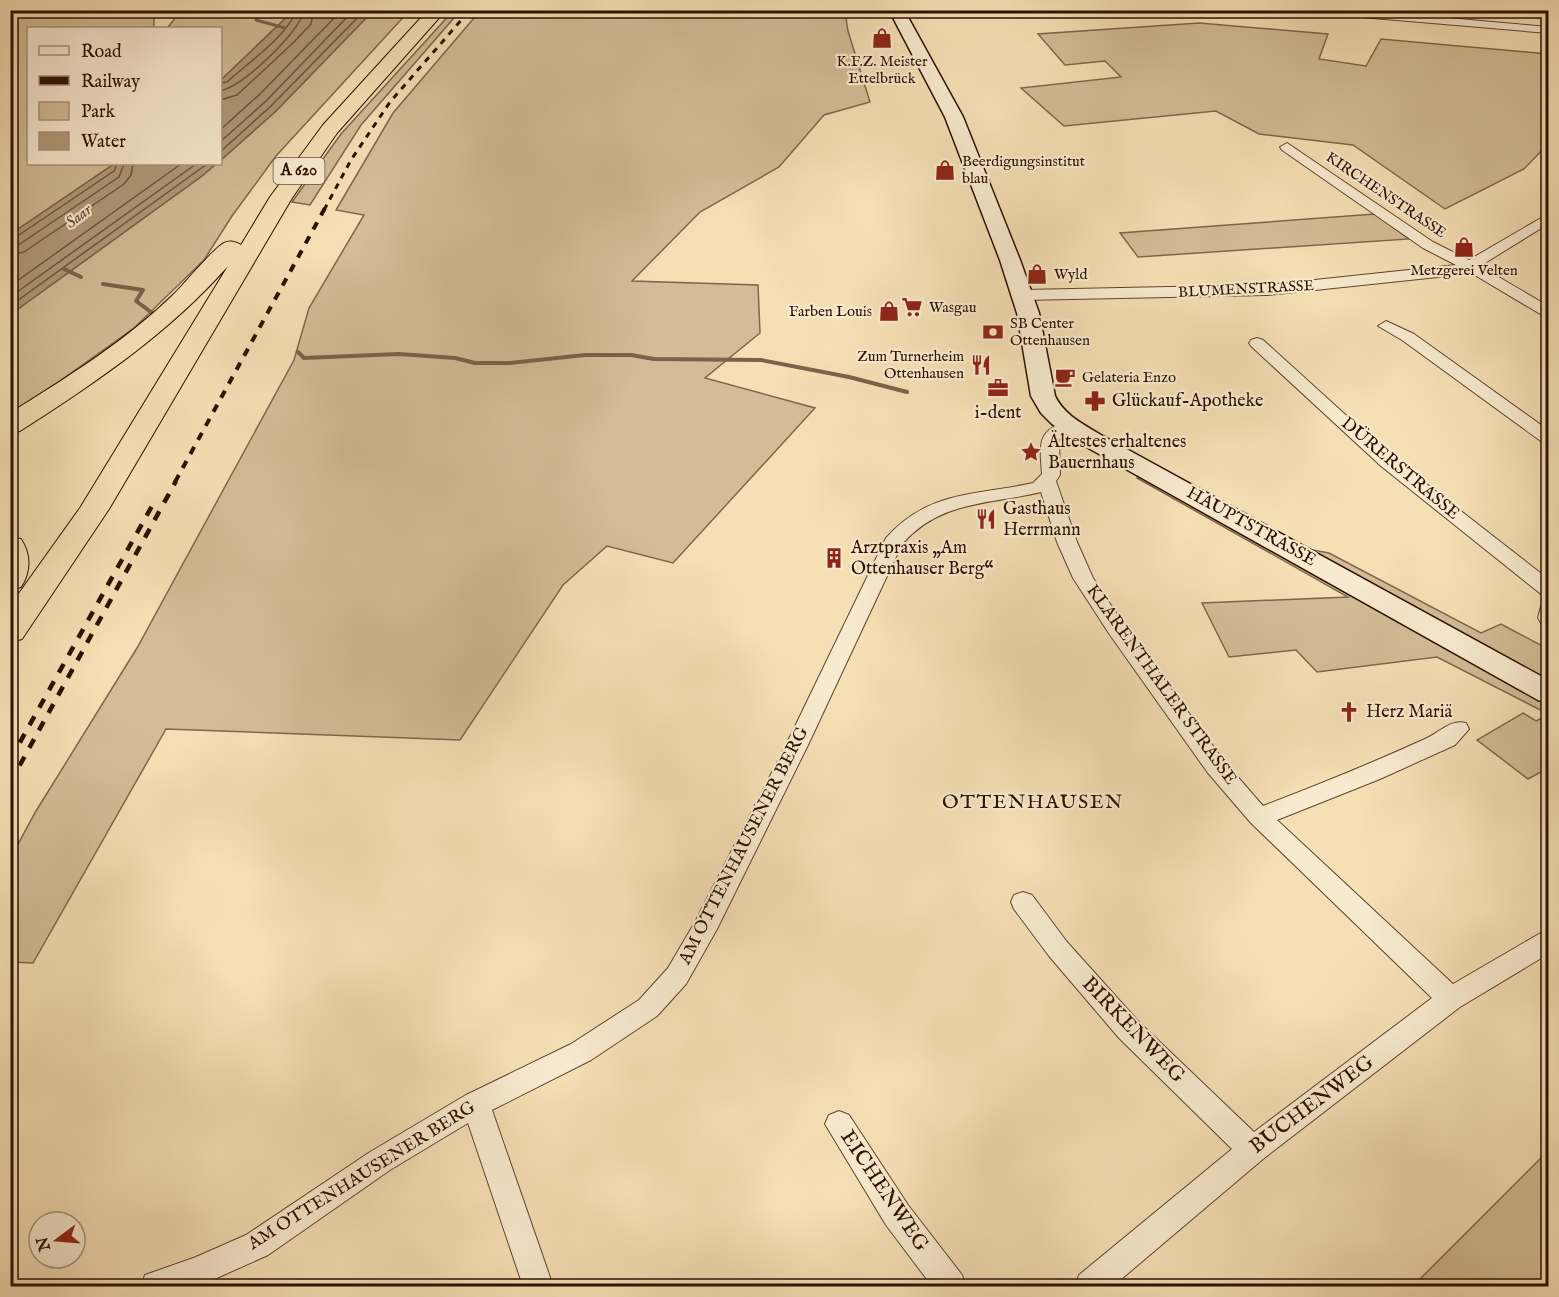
<svg xmlns="http://www.w3.org/2000/svg" width="1559" height="1297" viewBox="0 0 1559 1297" font-family="'IM FELL English',serif">
<style>
.green{fill:#d3bc96;stroke:#80664c;stroke-width:1.5}
.water{fill:#b19978;stroke:#7c6248;stroke-width:1.5}
.lines{fill:none;stroke-linecap:round;stroke-linejoin:round}
.shore{stroke:#6e543c;stroke-width:1.5}
.stream-far1{stroke:#7c6248;stroke-width:3}
.stream{stroke:#7c6248;stroke-width:4}
.street-casing{stroke:#5e442e;stroke-width:2}
.secondary-casing{stroke:#2c1001;stroke-width:3}
.highway-casing{stroke:#2c1001;stroke-width:2}
.street{fill:#f8eacf;fill-rule:evenodd}
.secondary{fill:#f8eacf;fill-rule:evenodd}
.highway{fill:#f5dfb5;fill-rule:evenodd}
.rail-far2{stroke:#2c1001;stroke-width:3;stroke-dasharray:6 6;stroke-linecap:butt}
.rail-far1{stroke:#2c1001;stroke-width:4;stroke-dasharray:8 8;stroke-linecap:butt}
.rail{stroke:#2c1001;stroke-width:4.5;stroke-dasharray:10 10;stroke-linecap:butt}
.labels{text-anchor:middle;dominant-baseline:central;stroke-width:4.5;stroke-linejoin:round;paint-order:stroke}
.far-poi-label{font-size:15px;fill:#2c1001;stroke:#f8eacf;text-anchor:start}
.far-street-label{font-size:15px;fill:#2c1001;stroke:#f8eacf}
.shield{fill:#f8eacf;stroke:#69513f;stroke-width:1.5}
.shield-label{font-size:16px;font-weight:bold;fill:#2c1001}
.far-water-label{font-size:16px;font-style:italic;fill:#614731;stroke:#f8eacf}
.poi-label{font-size:18px;fill:#2c1001;stroke:#f8eacf;text-anchor:start}
.street-label{font-size:18px;fill:#2c1001;stroke:#f8eacf}
.neighbourhood-label{font-size:20px;letter-spacing:1.5px;fill:#2c1001;stroke:#f8eacf}
.near-street-label{font-size:21px;fill:#2c1001;stroke:#f8eacf}
</style>
<rect width="100%" height="100%" fill="#f5dfb5"/>
<filter id="stains"><feTurbulence type="fractalNoise" baseFrequency=".00333" numOctaves="4"/><feColorMatrix values="0 0 0 0 .2 0 0 0 0 .09 0 0 0 0 .02 0 0 0 .5 -.17"/></filter>
<radialGradient id="worn" r=".72"><stop offset=".6" stop-color="#630" stop-opacity="0"/><stop offset="1" stop-color="#630" stop-opacity=".3"/></radialGradient>
<g class="green">
<path d="M 777,10 L 785,16 L 820,11 L 845,11 L 848,31 L 870,102 L 824,115 L 779,167 L 700,212 L 632,281 L 758,285 L 760,333 L 705,378 L 815,408 L 673,563 L 607,546 L 563,585 L 460,740 L 166,729 L 33,963 L 11,962 L 10,859 L 36,811 L 137,648 L 294,360 L 309,308 L 364,215 L 336,210 L 393,113 L 480,11 Z"/>
<path d="M 11,11 L 154,11 L 154,28 L 28,28 L 28,164 L 114,164 L 11,234 Z"/>
<path d="M 181,11 L 186,10 L 293,11 L 221,80 L 220,28 L 167,28 Z"/>
<path d="M 373,11 L 409,11 L 276,156 L 232,216 L 204,260 L 134,328 L 11,416 L 11,314 L 202,176 L 216,164 L 220,164 L 221,160 L 276,111 Z"/>
<path d="M 453,11 L 460,11 L 361,125 L 310,205 L 292,202 L 341,134 Z"/>
<path d="M 1199,23 L 1328,34 L 1319,59 L 1366,66 L 1381,39 L 1548,54 L 1548,144 L 1524,169 L 1445,209 L 1353,145 L 1259,134 L 1216,111 L 1064,126 L 1021,88 L 1121,77 L 1105,61 L 1065,65 L 1038,34 Z"/>
<path d="M 1375,214 L 1409,239 L 1138,257 L 1120,233 Z"/>
<path d="M 1140,475 L 1548,703 L 1548,714 L 1437,657 L 1317,672 L 1296,650 L 1229,657 L 1202,603 L 1348,597 L 1137,478 Z"/>
<path d="M 1302,548 L 1329,553 L 1481,633 L 1501,624 L 1548,649 L 1548,682 Z"/>
<path d="M 1523,713 L 1536,721 L 1544,717 L 1548,720 L 1548,768 L 1528,779 L 1477,740 Z"/>
<path d="M 1548,1151 L 1548,1286 L 1413,1286 Z"/>
</g>
<g class="water">
<path d="M 293,11 L 373,11 L 276,111 L 221,160 L 221,80 Z"/>
<path d="M 114,164 L 216,164 L 202,176 L 11,314 L 11,234 Z"/>
</g>
<g class="lines">
<g class="shore">
<path d="M 220,83 L 227,82 C 250,61 284,39 297,10"/>
<path d="M 220,91 C 245,85 296,35 305,10"/>
<path d="M 220,100 L 237,95 L 294,42 L 311,24 L 314,10"/>
<path d="M 220,130 L 260,94 L 342,10"/>
<path d="M 220,142 L 266,101 L 354,10"/>
<path d="M 220,152 L 271,106 L 365,10"/>
<path d="M 10,238 L 16,237 L 114,171 L 117,164"/>
<path d="M 10,246 L 20,244 L 119,177 L 124,164"/>
<path d="M 10,255 L 24,252 L 124,184 L 131,175 L 133,164"/>
<path d="M 10,286 L 181,164"/>
<path d="M 10,297 L 196,164"/>
<path d="M 10,306 L 207,164"/>
</g>
<path class="stream-far1" d="M 257,10 L 256,20 L 285,28"/>
<g class="stream">
<path d="M 64,269 L 81,277"/>
<path d="M 103,284 L 143,290 L 136,301 L 155,315"/>
<path d="M 298,352 L 304,358 L 399,354 L 455,358 L 475,363 L 510,363 L 585,355 L 631,355 L 654,359 L 761,360 L 849,377 L 907,392"/>
</g>
<g class="street-casing">
<g id="street">
<path d="M 812,10 L 787,17 L 781,14 L 788,10 Z"/>
<path d="M 1309,10 L 1359,10 L 1548,27 L 1548,33 L 1314,13 Z"/>
<path d="M 1287,143 L 1433,242 L 1469,260 L 1548,214 L 1548,224 L 1480,266 L 1548,306 L 1548,317 L 1542,315 L 1468,271 L 1457,275 L 1267,295 L 1023,300 L 1015,295 L 1023,290 L 1267,285 L 1456,265 L 1423,248 L 1282,150 L 1280,147 Z"/>
<path d="M 1386,321 L 1414,334 L 1548,430 L 1548,443 L 1542,442 L 1402,340 L 1378,326 Z"/>
<path d="M 1257,338 L 1263,340 L 1393,458 L 1548,579 L 1548,595 L 1541,594 L 1381,466 L 1251,346 L 1249,343 L 1251,340 Z"/>
<path d="M 1069,421 L 1075,422 L 1078,426 L 1059,439 L 1060,475 L 1056,481 L 1077,542 L 1093,578 L 1124,625 L 1224,761 L 1263,806 C 1318,785 1372,763 1425,739 C 1439,733 1450,719 1466,723 L 1469,729 L 1455,745 L 1380,779 L 1277,820 L 1453,984 L 1539,934 L 1548,931 L 1548,954 L 1460,1007 L 1263,1159 L 1113,1286 L 1075,1286 L 1079,1275 L 1232,1149 L 1119,1038 L 1049,956 L 1014,909 L 1011,902 L 1014,895 L 1023,892 L 1032,895 L 1067,942 L 1139,1022 L 1254,1132 L 1432,998 L 1251,823 L 1208,773 L 1110,635 L 1073,578 L 1057,542 L 1041,492 C 988,505 941,500 902,544 L 808,745 L 717,929 L 686,984 L 657,1016 L 591,1060 L 492,1110 L 553,1286 L 523,1286 L 468,1123 L 390,1170 L 268,1255 L 199,1286 L 141,1286 L 145,1275 L 196,1257 L 246,1235 L 370,1152 L 466,1095 L 571,1044 L 639,1000 L 668,968 L 695,922 L 786,745 L 886,538 C 929,490 975,496 1033,483 L 1042,474 C 1040,446 1036,429 1069,421 Z"/>
<path d="M 1548,604 L 1548,625 L 1541,623 L 1538,618 L 1541,606 Z"/>
<path d="M 839,1111 L 849,1115 L 908,1205 L 962,1275 L 966,1286 L 932,1286 L 886,1225 L 825,1124 L 829,1115 Z"/>
</g>
</g>
<g class="secondary-casing">
<path id="secondary" d="M 889,10 L 904,10 L 963,117 L 1020,260 L 1039,313 L 1055,396 C 1064,415 1083,424 1101,435 L 1548,680 L 1548,703 L 1538,700 L 1083,445 L 1052,424 L 1041,413 L 1031,396 L 1017,313 L 1000,260 L 945,117 Z"/>
</g>
<g class="highway-casing">
<g id="highway">
<path d="M 428,10 L 446,10 L 337,133 L 292,198 L 109,509 L 22,639 L 10,642 L 10,606 L 80,508 L 228,266 C 169,333 95,383 20,431 L 10,433 L 10,413 C 68,377 127,340 175,293 C 185,283 215,247 224,243 C 230,240 236,242 241,245 L 270,197 L 323,125 Z"/>
<path d="M 10,537 L 21,539 C 31,554 31,572 21,587 L 10,590 Z"/>
</g>
</g>
<use href="#street" class="street"/>
<use href="#secondary" class="secondary"/>
<use href="#highway" class="highway"/>
<path class="rail-far2" d="M 324,210 L 351,160 L 390,102 L 470,10"/>
<path class="rail-far1" d="M 175,482 L 325,208"/>
<g class="rail">
<path d="M 10,760 L 152,506"/>
<path d="M 10,783 L 176,481"/>
</g>
</g>
<defs>
<g id="shop-bare" transform="scale(1.62)"><path d="M-5-2.5h2.3a2.7 3.5 0 0 1 5.4 0H5L5.5 6h-11ZM-1.5-2.5h3a1.5 2.3 0 0 0-3 0Z" fill="#8f2418" stroke="#f8eacf" stroke-width="2.5" paint-order="stroke"/></g>
<g id="supermarket-bare" transform="scale(1.62)"><path d="M-6-5.5h2.5l.6 2H6L4.5 2H-2.5L-4.4-4H-6ZM-1.5 3.2a1.3 1.3 0 1 0 .1 0ZM3 3.2a1.3 1.3 0 1 0 .1 0Z" fill="#8f2418" stroke="#f8eacf" stroke-width="2.5" paint-order="stroke"/></g>
<g id="bank-bare" transform="scale(1.62)"><path d="M-6-4H6V4H-6ZM0-2.3a2.3 2.3 0 1 0 0 4.6a2.3 2.3 0 1 0 0-4.6Z" fill="#8f2418" stroke="#f8eacf" stroke-width="2.5" paint-order="stroke"/></g>
<g id="restaurant-bare" transform="scale(1.62)"><path d="M-5-6h1v4h1v-4h1v4h1v-4h1v5L-1.5 .5V6h-2V.5L-5-1ZM5-6V6H3V1.5H1.5Q1.5-4 5-6Z" fill="#8f2418" stroke="#f8eacf" stroke-width="2.5" paint-order="stroke"/></g>
<g id="cafe-bare" transform="scale(1.62)"><path d="M-5.5-4.5H6V0H3Q3 3.5 0 3.5H-2.5Q-5.5 3.5-5.5 0ZM3-3.2v2h1.7v-2ZM-6 4.5H4V6H-6Z" fill="#8f2418" stroke="#f8eacf" stroke-width="2.5" paint-order="stroke"/></g>
<g id="office-bare" transform="scale(1.62)"><path d="M-6-3h4V-5.5h4V-3h4V5H-6ZM-1-4.5V-3h2v-1.5ZM-6 0V1H6V0Z" fill="#8f2418" stroke="#f8eacf" stroke-width="2.5" paint-order="stroke"/></g>
<g id="pharmacy-bare" transform="scale(1.62)"><path d="M-2-6h4v4h4v4h-4v4h-4v-4h-4v-4h4Z" fill="#8f2418" stroke="#f8eacf" stroke-width="2.5" paint-order="stroke"/></g>
<g id="sight-bare" transform="scale(1.62)"><path d="M0-6L1.8-2.2L6-1.7L2.9 1.2L3.7 5.4L0 3.3L-3.7 5.4L-2.9 1.2L-6-1.7L-1.8-2.2Z" fill="#8f2418" stroke="#f8eacf" stroke-width="2.5" paint-order="stroke"/></g>
<g id="building-bare" transform="scale(1.62)"><path d="M-4-6H4V6H1V3H-1V6H-4ZM-2.5-4.3h1.7v1.8h-1.7ZM.8-4.3h1.7v1.8H.8ZM-2.5-1h1.7V.8h-1.7ZM.8-1h1.7V.8H.8Z" fill="#8f2418" stroke="#f8eacf" stroke-width="2.5" paint-order="stroke"/></g>
<g id="church-bare" transform="scale(1.62)"><path d="M-1.2-6h2.4v3.5h3.3v2.4h-3.3V6h-2.4V-.1h-3.3v-2.4h3.3Z" fill="#8f2418" stroke="#f8eacf" stroke-width="2.5" paint-order="stroke"/></g>
</defs>
<g fill-rule="evenodd">
<use href="#shop-bare" x="882" y="38"/>
<use href="#shop-bare" x="945" y="170"/>
<use href="#shop-bare" x="1464" y="247"/>
<use href="#shop-bare" x="1037" y="274"/>
<use href="#supermarket-bare" x="912" y="307"/>
<use href="#shop-bare" x="889" y="311"/>
<use href="#bank-bare" x="993" y="332"/>
<use href="#restaurant-bare" x="981" y="365"/>
<use href="#cafe-bare" x="1065" y="377"/>
<use href="#office-bare" x="998" y="388"/>
<use href="#pharmacy-bare" x="1095" y="401"/>
<use href="#sight-bare" x="1031" y="452"/>
<use href="#restaurant-bare" x="986" y="519"/>
<use href="#building-bare" x="834" y="558"/>
<use href="#church-bare" x="1349" y="712"/>
</g>
<g class="labels">
<g class="far-poi-label">
<text x="882" y="61" text-anchor="middle">K.F.Z. Meister<tspan x="882" dy="17">Ettelbrück</tspan></text>
<text x="962" y="161">Beerdigungsinstitut<tspan x="962" dy="17">blau</tspan></text>
<text x="1464" y="270" text-anchor="middle">Metzgerei Velten</text>
<text x="1054" y="274">Wyld</text>
<text x="929" y="307">Wasgau</text>
<text x="872" y="311" text-anchor="end">Farben Louis</text>
<text x="1010" y="323">SB Center<tspan x="1010" dy="17">Ottenhausen</tspan></text>
<text x="964" y="356" text-anchor="end">Zum Turnerheim<tspan x="964" dy="17">Ottenhausen</tspan></text>
<text x="1082" y="377">Gelateria Enzo</text>
</g>
<g class="far-street-label">
<text transform="translate(1386 195) rotate(34)">KIRCHENSTRASSE</text>
<text transform="translate(1246 289) rotate(-3)">BLUMENSTRASSE</text>
</g>
<rect class="shield" x="273.5" y="158" width="51" height="26" rx="4.5"/>
<g class="shield-label">
<text x="299" y="171">A 620</text>
</g>
<g class="far-water-label">
<text transform="translate(79 217) rotate(-38)">Saar</text>
</g>
<g class="poi-label">
<text x="1112" y="401">Glückauf-Apotheke</text>
<text x="998" y="413" text-anchor="middle">i-dent</text>
<text x="1048" y="442">Ältestes erhaltenes<tspan x="1048" dy="21">Bauernhaus</tspan></text>
<text x="1003" y="509">Gasthaus<tspan x="1003" dy="21">Herrmann</tspan></text>
<text x="851" y="548">Arztpraxis „Am<tspan x="851" dy="21">Ottenhauser Berg“</tspan></text>
<text x="1366" y="712">Herz Mariä</text>
</g>
<g class="street-label">
<text transform="translate(1400 469) rotate(40)">DÜRERSTRASSE</text>
<text transform="translate(1251 527) rotate(29)">HAUPTSTRASSE</text>
<text transform="translate(1161 685) rotate(54)">KLARENTHALER STRASSE</text>
<text transform="translate(744 846) rotate(-63)">AM OTTENHAUSENER BERG</text>
<text transform="translate(362 1176) rotate(-32)">AM OTTENHAUSENER BERG</text>
</g>
<g class="neighbourhood-label">
<text x="1033" y="802">OTTENHAUSEN</text>
</g>
<g class="near-street-label">
<text transform="translate(1133 1030) rotate(46)">BIRKENWEG</text>
<text transform="translate(1312 1105) rotate(-37)">BUCHENWEG</text>
<text transform="translate(884 1191) rotate(56)">EICHENWEG</text>
</g>
</g>
<rect width="1559" height="1297" fill="none" stroke="#f5dfb5" stroke-width="36"/>
<rect x="12" y="12" width="1535" height="1273" fill="none" stroke="#2c1001" stroke-width="3"/>
<rect x="18" y="18" width="1523" height="1261" fill="none" stroke="#2c1001" stroke-width="1.5"/>
<rect x="27" y="27" width="195" height="138" fill="#f8eacf" stroke="#a6937d" stroke-width="1.5"/>
<rect x="39" y="46" width="30" height="9" fill="#f8eacf" stroke="#a6937d" stroke-width="1.5"/>
<text x="81" y="57" font-size="18" fill="#2c1001">Road</text>
<rect x="39" y="76" width="30" height="9" fill="#2c1001" stroke="#a6937d" stroke-width="1.5"/>
<text x="81" y="87" font-size="18" fill="#2c1001">Railway</text>
<rect x="39" y="102" width="30" height="18" fill="#d3bc96" stroke="#a6937d" stroke-width="1.5"/>
<text x="81" y="117" font-size="18" fill="#2c1001">Park</text>
<rect x="39" y="132" width="30" height="18" fill="#b19978" stroke="#a6937d" stroke-width="1.5"/>
<text x="81" y="147" font-size="18" fill="#2c1001">Water</text>
<g transform="translate(57 1240) rotate(254)"><circle r="28" fill="#f8eacf" stroke="#a6937d" stroke-width="1.5"/>
<path d="M0-4.5L10 22L0 15L-10 22Z" fill="#8f2418"/>
<text y="-9" font-size="16" font-weight="bold" text-anchor="middle" fill="#2c1001">N</text>
</g>
<rect width="100%" height="100%" filter="url(#stains)"/>
<rect width="100%" height="100%" fill="url(#worn)"/>
</svg>
